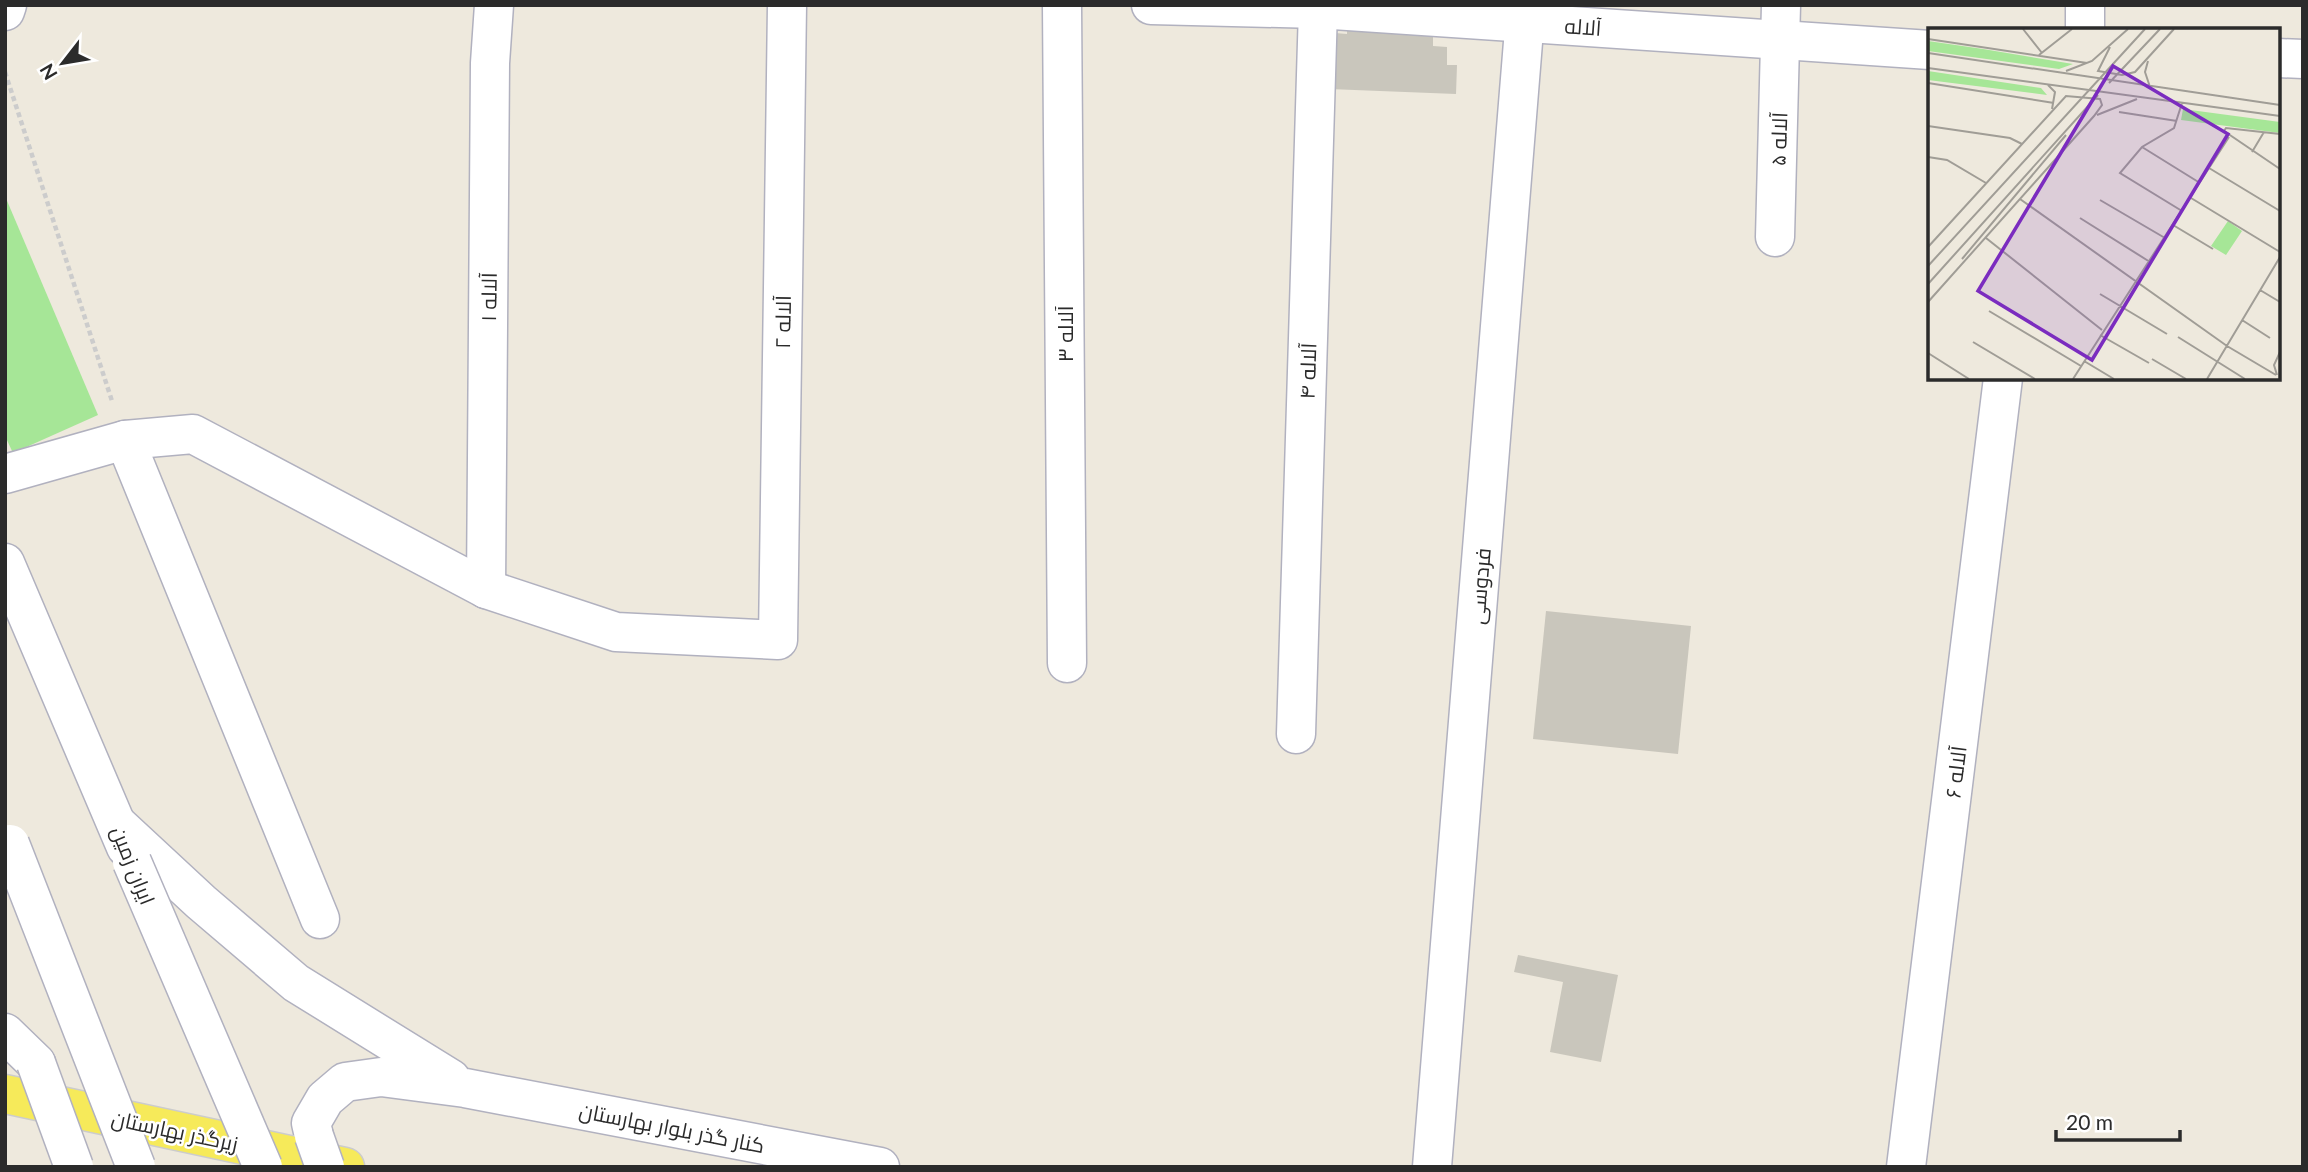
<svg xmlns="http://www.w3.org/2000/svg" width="2308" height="1172" viewBox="0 0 2308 1172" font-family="Lato,Cairo,sans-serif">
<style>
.green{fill:#a6e697}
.building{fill:#c9c6bc}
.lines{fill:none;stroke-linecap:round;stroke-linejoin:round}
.street-casing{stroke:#b1b1bf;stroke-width:41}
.secondary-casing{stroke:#b1b1bf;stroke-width:41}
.primary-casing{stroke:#ccc;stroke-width:41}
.path{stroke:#ccc;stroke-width:4.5;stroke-dasharray:5 3.5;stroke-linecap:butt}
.street{stroke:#fff;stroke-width:38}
.secondary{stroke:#fff;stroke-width:38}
.primary{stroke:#f6ea5a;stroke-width:38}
.secondary-bridge-casing{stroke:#b1b1bf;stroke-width:41;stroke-linecap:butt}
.secondary-bridge{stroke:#fff;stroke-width:38}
.labels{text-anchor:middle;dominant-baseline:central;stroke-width:5;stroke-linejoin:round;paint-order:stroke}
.street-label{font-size:21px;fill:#2b2b2b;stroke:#fff}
.inset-road{fill:none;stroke:#a09d96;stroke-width:2}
.view{fill:#7b2cbf;fill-opacity:0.15;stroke:#7b2cbf;stroke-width:3.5}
.inset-edge{fill:none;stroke:#2b2b2b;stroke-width:3.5}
</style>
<rect width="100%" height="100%" fill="#eee9dd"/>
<path class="green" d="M 5,196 L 98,415 L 13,453 L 5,436 Z"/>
<g class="building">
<path d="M 1347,30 L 1433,33 L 1433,46 L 1447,47 L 1447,65 L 1457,65 L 1456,94 L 1329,89 L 1335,33 L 1347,34 Z"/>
<path d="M 1546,611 L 1691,626 L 1678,754 L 1533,739 Z"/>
<path d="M 1518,955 L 1618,975 L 1601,1062 L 1550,1052 L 1563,982 L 1514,972 Z"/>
</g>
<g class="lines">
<g class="street-casing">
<g id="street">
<path d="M 1062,5 L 1067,663"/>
<path d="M 1151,5 L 1318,9 L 1930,50"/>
<path d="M 2085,5 L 2085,30"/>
<path d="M 5,11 L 7,5"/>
<path d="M 2278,58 L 2303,59"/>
<path d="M 1775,237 L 1781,5"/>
<path d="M 125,440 L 320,919"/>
<path d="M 5,474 L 125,440 L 193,434 L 486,589 L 616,632 L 778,640 L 787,5"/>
<path d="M 486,589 L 490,63 L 494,5"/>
<path d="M 1296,734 L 1318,9"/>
<path d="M 1906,1167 L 2003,378"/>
</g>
</g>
<g class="secondary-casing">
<g id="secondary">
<path d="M 5,563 L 126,847"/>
<path d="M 118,825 L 201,902 L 296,983 L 451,1079"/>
<path d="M 5,1033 L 36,1063"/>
<path d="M 314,1136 L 311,1123 L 325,1099 L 345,1082 L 381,1077 L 465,1088 L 880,1167"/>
<path d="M 1432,1167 L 1526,5"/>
</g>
</g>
<g class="primary-casing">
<path id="primary" d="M 5,1094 L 345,1167"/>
</g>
<path class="path" d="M 5,72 L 112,401"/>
<use href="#street" class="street"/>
<use href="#secondary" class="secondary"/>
<use href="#primary" class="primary"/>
<g class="secondary-bridge-casing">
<g id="secondary-bridge">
<path d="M 10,844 L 136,1167"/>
<path d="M 132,862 L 263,1167"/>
<path d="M 36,1063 L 74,1167"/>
<path d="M 314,1136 L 325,1167"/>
</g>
</g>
<use href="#secondary-bridge" class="secondary-bridge"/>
</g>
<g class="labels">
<g class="street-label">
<text transform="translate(1583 26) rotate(4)">آلاله</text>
<text transform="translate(1778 139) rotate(-88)">آلاله ۵</text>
<text transform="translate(488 297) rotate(-89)">آلاله ۱</text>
<text transform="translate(782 322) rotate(-89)">آلاله ۲</text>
<text transform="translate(1064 334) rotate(-90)">آلاله ۳</text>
<text transform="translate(1307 371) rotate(-88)">آلاله ۴</text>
<text transform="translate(1479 586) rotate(-85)">فردوسی</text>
<text transform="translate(1955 772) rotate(-83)">آلاله ۶</text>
<text transform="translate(134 865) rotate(68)">ایران زمین</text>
<text transform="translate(672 1127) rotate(11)">کنار گذر بلوار بهارستان</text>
<text transform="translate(175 1130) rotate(12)">زیرگذر بهارستان</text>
</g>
</g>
<g transform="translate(1928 28)">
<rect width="352" height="352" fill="#eee9dd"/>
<path d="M 0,13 L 55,21 L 145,36 L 131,41 L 0,23 ZM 0,43 L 113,60 L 119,67 L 0,52 ZM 255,81 L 352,94 L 352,105 L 253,92 ZM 300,193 L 314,203 L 298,227 L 283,218 Z" fill="#a6e697"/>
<path class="inset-road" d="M 95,1 L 114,25M 0,11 L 159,35M 182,19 L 170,43 L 194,47 L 207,44 L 246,1M 0,25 L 352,77M 111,27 L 144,1M 220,33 L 217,44 L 222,59M 0,40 L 352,88M 138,43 L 164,33 L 200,1M 0,55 L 126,75M 181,55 L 232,1M 120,57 L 127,64 L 124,81M 191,84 L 249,93M 169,87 L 209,71M 0,98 L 82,110 L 94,116M 352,106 L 298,100 L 296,103 L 352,141M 214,119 L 272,155M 324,124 L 336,104M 0,129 L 19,132 L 58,155M 281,140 L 352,183M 263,170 L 352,224M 92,171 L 299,318 L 348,347M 172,172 L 237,210M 254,183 L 192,145 L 214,119 L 246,100 L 254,75M 152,190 L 222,234M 245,197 L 285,221M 58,210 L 174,302M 0,219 L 138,68 L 172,71 L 174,77 L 166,88 L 0,274M 34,231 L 138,107M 0,238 L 217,1M 0,256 L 170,67M 332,262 L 352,274M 172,266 L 239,306M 61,283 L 153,338M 314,292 L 342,310M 172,307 L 221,335M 250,309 L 317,351M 45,314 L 107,351M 0,325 L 41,351M 224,331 L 258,351M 156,333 L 186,351M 349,347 L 346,337 L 352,324M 145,351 L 301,109M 279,351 L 352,229"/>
<path class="view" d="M 185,38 L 300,106 L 164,332 L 50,263 Z"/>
<rect width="352" height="352" class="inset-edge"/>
</g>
<rect width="2308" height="1172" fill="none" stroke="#2b2b2b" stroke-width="14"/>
<g transform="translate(63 63) rotate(239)" stroke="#ffffff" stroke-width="5" paint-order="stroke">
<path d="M0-5L12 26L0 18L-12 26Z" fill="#2b2b2b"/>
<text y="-10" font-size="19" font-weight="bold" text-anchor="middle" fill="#2b2b2b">N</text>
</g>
<path d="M2056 1130v10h124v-10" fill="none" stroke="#2b2b2b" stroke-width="3.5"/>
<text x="2066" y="1130" font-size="21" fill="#2b2b2b" stroke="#ffffff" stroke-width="5" paint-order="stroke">20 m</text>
</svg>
